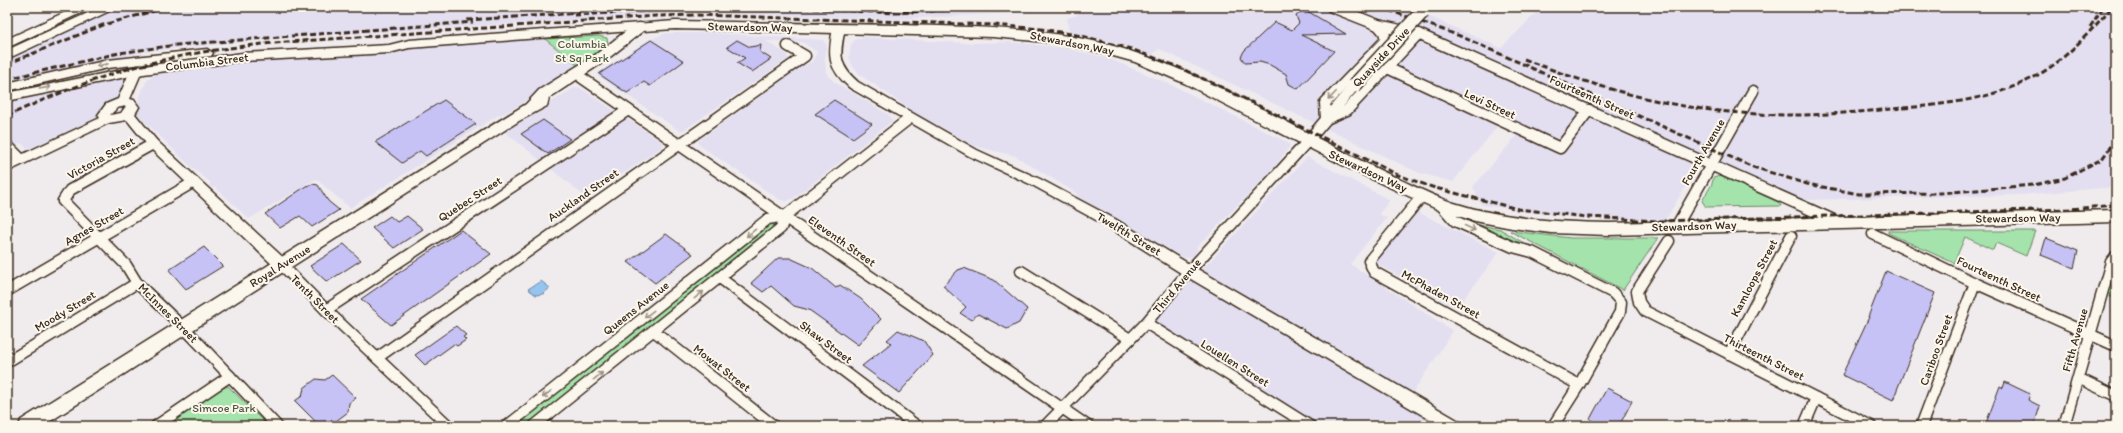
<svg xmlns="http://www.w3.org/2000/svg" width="2123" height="433" viewBox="0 0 2123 433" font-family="Itim,sans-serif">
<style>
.built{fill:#e3dff0}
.green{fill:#a4e3ab;stroke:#708664}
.water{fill:#95c4f0;stroke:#71869c}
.building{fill:#c6c2f5;stroke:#3b2a1e}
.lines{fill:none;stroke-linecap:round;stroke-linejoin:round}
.minor-casing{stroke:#3b2a1e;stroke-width:13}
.tertiary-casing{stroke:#3b2a1e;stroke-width:3}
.secondary-casing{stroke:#3b2a1e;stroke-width:3}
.primary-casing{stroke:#3b2a1e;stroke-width:3}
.minor{stroke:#fbf7ec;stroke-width:10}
.tertiary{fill:#fbf7ec;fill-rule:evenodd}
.secondary{fill:#fbf7ec;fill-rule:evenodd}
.primary{fill:#fbf7ec;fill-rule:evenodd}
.rail{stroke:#3b2a1e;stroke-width:3;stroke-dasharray:6 3;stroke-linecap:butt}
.tertiary-bridge-casing{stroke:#3b2a1e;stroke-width:16;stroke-linecap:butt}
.tertiary-bridge{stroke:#fbf7ec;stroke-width:13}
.oneway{stroke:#9b9085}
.labels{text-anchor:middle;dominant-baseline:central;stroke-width:4;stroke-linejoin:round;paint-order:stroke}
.street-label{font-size:12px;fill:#3b2a1e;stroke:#fbf7ec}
.park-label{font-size:12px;fill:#555841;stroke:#fbf7ec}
</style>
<rect width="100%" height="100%" fill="#f0ecee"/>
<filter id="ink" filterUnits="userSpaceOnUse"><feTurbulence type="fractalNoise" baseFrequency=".025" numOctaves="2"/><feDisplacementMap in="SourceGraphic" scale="8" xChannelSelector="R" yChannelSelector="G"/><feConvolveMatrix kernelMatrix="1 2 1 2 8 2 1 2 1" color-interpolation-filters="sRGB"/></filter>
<g filter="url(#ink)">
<g class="built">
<path d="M 120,7 L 1408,7 L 1501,48 L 1542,7 L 2116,7 L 2116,187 L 2020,195 L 1804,200 L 1587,105 L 1557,142 L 1504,118 L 1453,182 L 1419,173 L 1159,49 L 1152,55 L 1130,47 L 1069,32 L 1067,18 L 1077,15 L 1079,10 L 896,19 L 695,12 L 274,39 L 149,51 L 7,82 L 7,59 Z"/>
<path d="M 666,33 L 715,33 L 823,40 L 827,46 L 825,59 L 826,71 L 833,81 L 889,115 L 892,120 L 890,123 L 794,198 L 787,201 L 780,200 L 699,145 L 698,141 L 800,67 L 812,62 L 817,52 L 802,42 L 766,41 L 787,54 L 788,59 L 684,130 L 680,131 L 597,75 L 599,72 L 647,41 Z"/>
<path d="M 865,37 L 967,43 L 1008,42 L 1059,47 L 1105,57 L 1174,86 L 1287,142 L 1290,146 L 1273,169 L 1197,247 L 1197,251 L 1194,256 L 1184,258 L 1078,197 L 1076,193 L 1015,156 L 974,146 L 936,124 L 928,123 L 902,107 L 901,103 L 859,74 L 852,65 L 849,57 L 851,44 L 856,39 Z"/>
<path d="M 545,39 L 581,68 L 506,113 L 497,116 L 350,208 L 316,179 L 249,219 L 216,188 L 210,187 L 210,182 L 193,169 L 136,113 L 138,101 L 147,80 L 155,74 L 163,73 L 254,59 Z"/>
<path d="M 117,79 L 123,81 L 125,84 L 118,100 L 100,116 L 34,147 L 27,148 L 21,143 L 7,150 L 7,100 Z"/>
<path d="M 579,87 L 661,141 L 663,144 L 661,148 L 587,198 L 505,132 L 572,89 Z"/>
<path d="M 1591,118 L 1609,123 L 1695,163 L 1697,168 L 1666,219 L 1577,218 L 1481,205 L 1473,187 L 1518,134 L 1562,156 Z"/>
<path d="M 1307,157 L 1390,200 L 1379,214 L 1387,218 L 1350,264 L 1453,331 L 1412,394 L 1467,426 L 1310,426 L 1154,334 L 1161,329 L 1157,323 L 1157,318 Z"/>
<path d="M 1416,211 L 1499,252 L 1457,308 L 1375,263 Z"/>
</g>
<g class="green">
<path d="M 599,36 L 607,38 L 608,45 L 581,68 L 545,39 Z"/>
<path d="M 1720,176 L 1778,200 L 1781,206 L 1706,207 L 1702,201 L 1712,184 L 1713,178 Z"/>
<path d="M 770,223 L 776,227 L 527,426 L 513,426 Z"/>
<path d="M 1474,224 L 1500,229 L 1522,242 L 1518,244 Z"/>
<path d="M 1510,231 L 1571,238 L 1658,238 L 1623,290 Z"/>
<path d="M 1888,231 L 2035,231 L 2026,256 L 1996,243 L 1993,250 L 1965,237 L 1954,263 L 1888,233 Z"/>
<path d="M 2116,260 L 2116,299 L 2102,293 Z"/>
<path d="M 228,386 L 268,426 L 164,426 L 216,391 Z"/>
</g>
<path class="water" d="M 541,281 L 550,288 L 543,294 L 536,295 L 528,289 Z"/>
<g class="building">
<path d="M 1302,11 L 1306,14 L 1309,12 L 1346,34 L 1301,35 L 1334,51 L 1298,89 L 1289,84 L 1286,74 L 1270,65 L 1260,62 L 1245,63 L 1241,57 L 1244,51 L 1275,22 L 1292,30 L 1299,23 L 1296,16 Z"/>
<path d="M 651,40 L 684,61 L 650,86 L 644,82 L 627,93 L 599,74 Z"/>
<path d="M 737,40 L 750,47 L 761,45 L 760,52 L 771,59 L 752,72 L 737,63 L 745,58 L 727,47 Z"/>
<path d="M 444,100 L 476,124 L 426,156 L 420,151 L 402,163 L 375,142 Z"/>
<path d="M 834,100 L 872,124 L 853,138 L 815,114 Z"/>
<path d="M 543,120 L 570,139 L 548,154 L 521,134 Z"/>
<path d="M 313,184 L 318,185 L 328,201 L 339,210 L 312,227 L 300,216 L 280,228 L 265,214 L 306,186 Z"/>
<path d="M 390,216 L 397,222 L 407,216 L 423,229 L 394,248 L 372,228 Z"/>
<path d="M 461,230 L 491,254 L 391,325 L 361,299 Z"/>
<path d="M 666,234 L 693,254 L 655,283 L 628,262 Z"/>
<path d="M 2046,238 L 2078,251 L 2074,268 L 2041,255 Z"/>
<path d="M 344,244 L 361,260 L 327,282 L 310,266 Z"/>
<path d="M 204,247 L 223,266 L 186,289 L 169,270 Z"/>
<path d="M 778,258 L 790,258 L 812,268 L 836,288 L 840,285 L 861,299 L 881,319 L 858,345 L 809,310 L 794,306 L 771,286 L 763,292 L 751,283 Z"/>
<path d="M 964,268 L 994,280 L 1027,309 L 1019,323 L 1007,329 L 978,314 L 971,320 L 960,313 L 966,307 L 943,286 L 958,270 Z"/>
<path d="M 1886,271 L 1935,293 L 1893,400 L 1842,375 L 1869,317 L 1868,317 Z"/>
<path d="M 456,326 L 466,335 L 463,337 L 466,340 L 457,346 L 454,344 L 425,365 L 415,355 Z"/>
<path d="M 898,330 L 924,341 L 933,355 L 899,393 L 862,366 L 891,343 L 887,340 Z"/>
<path d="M 332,375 L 356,398 L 349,403 L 348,412 L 336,421 L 326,421 L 319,425 L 295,401 L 302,396 L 304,388 L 316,379 L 325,380 Z"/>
<path d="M 2005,382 L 2030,394 L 2028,400 L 2040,406 L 2034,426 L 1985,426 L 2000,386 L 2003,388 Z"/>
<path d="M 1607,388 L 1632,401 L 1619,426 L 1603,426 L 1590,419 Z"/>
</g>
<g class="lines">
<g class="minor-casing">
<g id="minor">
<path d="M 1332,7 L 1378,25 L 1418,34 L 1838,222"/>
<path d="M 1378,25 L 1384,32 L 1386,40 L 1325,103 L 1326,119 L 1347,110 L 1418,34"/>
<path d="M 1368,59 L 1560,148 L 1589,110"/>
<path d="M 582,78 L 1088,426"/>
<path d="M 153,144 L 70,190 L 63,201 L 126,265 L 137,283 L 192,336 L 277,426"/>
<path d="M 1422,196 L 1369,261 L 1374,272 L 1579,385"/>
<path d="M 1440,204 L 1455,221 L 1513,247 L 1532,252 L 1613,293 L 1621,302 L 1620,312 L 1579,385 L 1553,426"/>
<path d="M 1676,227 L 1753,91"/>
<path d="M 1873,234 L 1975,283 L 2116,346"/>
<path d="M 1669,241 L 1637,291 L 1639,302 L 1645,311 L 1871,426"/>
<path d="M 282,265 L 326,310 L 449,426"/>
<path d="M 1021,271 L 1130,339"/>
<path d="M 720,278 L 917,426"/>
<path d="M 7,291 L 194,182"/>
<path d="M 326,310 L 628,110"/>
<path d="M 1146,323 L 1310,426"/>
<path d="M 654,331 L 774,426"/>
<path d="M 1729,354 L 1791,236"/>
<path d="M 377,358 L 805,56 L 788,46"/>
<path d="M 7,362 L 137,283"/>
<path d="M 2078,378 L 2116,396"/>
<path d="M 156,426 L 230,376"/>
<path d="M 507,426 L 768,219 L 785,216 L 910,118"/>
<path d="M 534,426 L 781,228 L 785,216"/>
<path d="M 1045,426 L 1146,323 L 1189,271 L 1307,142"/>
<path d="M 1804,426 L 1816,398"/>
<path d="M 1921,426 L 1975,283"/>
<path d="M 2064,426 L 2111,262 L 2116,256"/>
</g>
</g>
<g class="tertiary-casing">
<g id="tertiary">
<path d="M 76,7 L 91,7 L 89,9 L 7,48 L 7,39 Z"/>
<path d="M 101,7 L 116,7 L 114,9 L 7,59 L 7,50 Z"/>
<path d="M 839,24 L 845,28 C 840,53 837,64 858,82 L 977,150 L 1040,179 L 1115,219 L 1194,267 L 1459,421 L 1461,426 L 1441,426 L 1184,275 L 1105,225 L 1032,185 L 969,156 L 850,88 C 827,68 828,56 833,28 Z"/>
<path d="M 136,67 L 142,71 L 130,99 L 134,100 L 139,107 L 135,114 L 157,141 L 287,261 L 289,265 L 287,269 L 282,270 L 277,269 L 149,147 L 127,120 L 109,123 L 7,172 L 7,162 L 13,159 L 7,153 L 7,141 L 11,142 L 23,154 L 100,118 L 98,115 L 106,104 L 118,99 L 130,71 ZM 126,106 L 121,113 L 110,115 L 117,108 Z"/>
<path d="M 1354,82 L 1360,86 L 1358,89 L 1311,145 L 1303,145 L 1301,142 L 1303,139 L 1350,83 Z"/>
</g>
</g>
<g class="secondary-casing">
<g id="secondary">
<path d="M 640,23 L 644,24 L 646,27 L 644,30 L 409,48 L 389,53 L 243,61 L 136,75 L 7,101 L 7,93 L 136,67 L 243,53 L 389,45 L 409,40 Z"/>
<path d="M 207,49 L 213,53 L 211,56 L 108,68 L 7,91 L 7,83 L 108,60 Z"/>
</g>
</g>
<g class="primary-casing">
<path id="primary" d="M 675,21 C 750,22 825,24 900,25 C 976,27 1053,27 1127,50 C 1223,80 1309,138 1401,180 C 1418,188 1436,197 1454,203 C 1504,219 1558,222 1609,223 L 2116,210 L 2116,222 L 1609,235 L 1551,233 L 1512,228 L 1475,221 L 1441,211 L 1352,170 L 1184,83 L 1135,62 L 1099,52 L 1057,43 L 993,37 L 675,29 L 643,31 L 605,61 L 549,98 L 547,106 L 519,121 L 43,426 L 19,426 L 21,420 L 526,104 L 539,90 L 595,55 L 635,24 Z"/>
</g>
<use href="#minor" class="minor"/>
<use href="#tertiary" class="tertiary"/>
<use href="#secondary" class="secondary"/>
<use href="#primary" class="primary"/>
<g class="rail">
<path d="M 786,7 L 895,13 L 994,7"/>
<path d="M 1380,7 L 1460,36 L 1753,167 L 1807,184 L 1859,194 L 1940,193 L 2034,185 L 2065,178 L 2102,159 L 2116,139"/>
<path d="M 1403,7 L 1428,18"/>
<path d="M 574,15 L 719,7"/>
<path d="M 467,20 L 580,13"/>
<path d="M 2090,27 L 2103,7"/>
<path d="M 1524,59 C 1599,89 1678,111 1759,114 C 1803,117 1848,113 1892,109 C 1941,105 1994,100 2038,75 C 2067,59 2090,31 2112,7"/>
<path d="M 7,64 L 103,25 L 168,7"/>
<path d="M 7,79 L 119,53 L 176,45 L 473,22"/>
<path d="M 7,116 C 42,100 78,85 115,73 C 165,57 220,48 273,43 L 656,16 L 697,15 L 995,25 L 1041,29 L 1082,36 L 1131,49 L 1176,66 L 1223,88 L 1398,175 L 1435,188 L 1518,209 L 1587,217 L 1658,221 L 2069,209 L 2116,205"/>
</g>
<g class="tertiary-bridge-casing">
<path id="tertiary-bridge" d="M 1354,86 L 1423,11"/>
</g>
<use href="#tertiary-bridge" class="tertiary-bridge"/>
</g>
<defs><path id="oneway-shaft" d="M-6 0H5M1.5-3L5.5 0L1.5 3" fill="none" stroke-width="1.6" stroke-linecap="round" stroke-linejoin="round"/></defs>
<g class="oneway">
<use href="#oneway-shaft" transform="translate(102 65) rotate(169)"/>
<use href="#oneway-shaft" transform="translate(45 88) rotate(-10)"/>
<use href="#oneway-shaft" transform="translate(1332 96) rotate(134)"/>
<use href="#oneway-shaft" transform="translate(1470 228) rotate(25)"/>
<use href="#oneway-shaft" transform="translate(751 233) rotate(141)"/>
<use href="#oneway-shaft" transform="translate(699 295) rotate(-38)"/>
<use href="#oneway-shaft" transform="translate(649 314) rotate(142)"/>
<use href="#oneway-shaft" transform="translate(598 376) rotate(-39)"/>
<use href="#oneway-shaft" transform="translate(547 394) rotate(142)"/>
</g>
</g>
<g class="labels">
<g class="street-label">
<text transform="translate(750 27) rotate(1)">Stewardson Way</text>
<text transform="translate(1072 43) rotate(11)">Stewardson Way</text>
<text transform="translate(1381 57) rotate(-47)">Quayside Drive</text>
<text transform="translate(207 62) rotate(-7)">Columbia Street</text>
<text transform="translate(1592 97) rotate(24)">Fourteenth Street</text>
<text transform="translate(1490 104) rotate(25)">Levi Street</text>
<text transform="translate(1703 152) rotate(-60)">Fourth Avenue</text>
<text transform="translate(101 158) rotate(-29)">Victoria Street</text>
<text transform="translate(1368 171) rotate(25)">Stewardson Way</text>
<text transform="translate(583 195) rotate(-35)">Auckland Street</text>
<text transform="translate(470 199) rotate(-33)">Quebec Street</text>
<text transform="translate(2018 218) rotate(-1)">Stewardson Way</text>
<text transform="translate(94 226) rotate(-30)">Agnes Street</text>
<text transform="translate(1694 226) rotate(-2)">Stewardson Way</text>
<text transform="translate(1129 234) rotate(31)">Twelfth Street</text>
<text transform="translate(842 241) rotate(35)">Eleventh Street</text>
<text transform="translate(280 266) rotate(-32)">Royal Avenue</text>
<text transform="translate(1754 278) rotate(-62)">Kamloops Street</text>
<text transform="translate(1999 279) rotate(25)">Fourteenth Street</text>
<text transform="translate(1177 286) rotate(-50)">Third Avenue</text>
<text transform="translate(1441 294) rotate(29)">McPhaden Street</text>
<text transform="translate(315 299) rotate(45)">Tenth Street</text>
<text transform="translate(636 308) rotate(-38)">Queens Avenue</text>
<text transform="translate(65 311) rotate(-31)">Moody Street</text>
<text transform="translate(168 313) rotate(45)">McInnes Street</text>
<text transform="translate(2075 340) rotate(-74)">Fifth Avenue</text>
<text transform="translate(826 342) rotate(37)">Shaw Street</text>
<text transform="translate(1936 350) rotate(-70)">Cariboo Street</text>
<text transform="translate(1764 357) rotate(27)">Thirteenth Street</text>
<text transform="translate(1235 363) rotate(32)">Louellen Street</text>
<text transform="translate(722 368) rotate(38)">Mowat Street</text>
</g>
<g class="park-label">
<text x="582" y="44">Columbia<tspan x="582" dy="14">St Sq Park</tspan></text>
<text x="224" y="408">Simcoe Park</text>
</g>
</g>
<rect width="2123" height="433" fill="none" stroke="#fbf7ec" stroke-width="24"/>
<rect x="12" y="12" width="2099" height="409" fill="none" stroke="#3b2a1e" stroke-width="1.5" filter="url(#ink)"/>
</svg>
